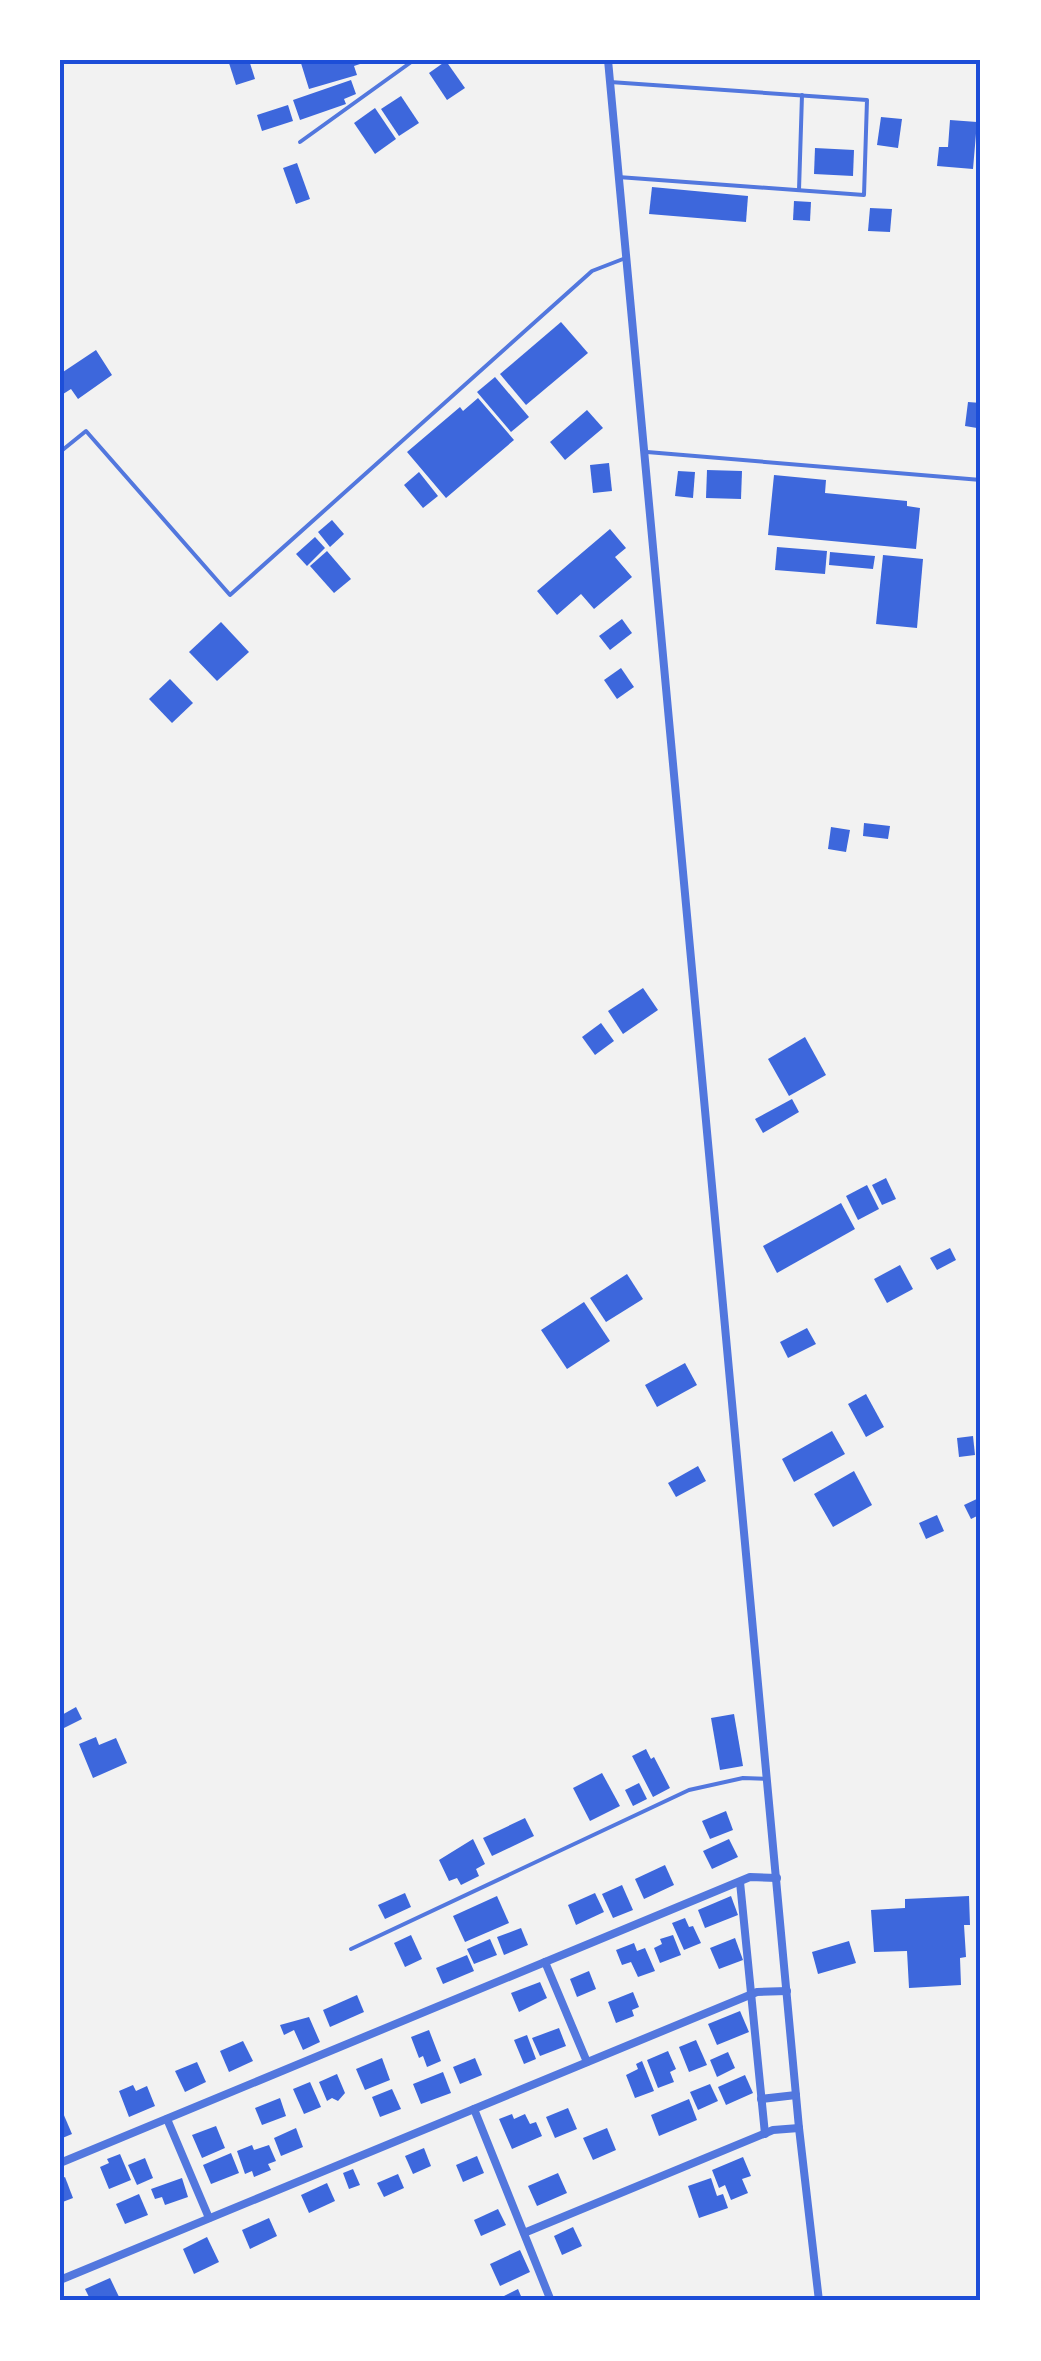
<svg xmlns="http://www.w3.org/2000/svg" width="1041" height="2361" viewBox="0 0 1041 2361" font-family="Ubuntu,sans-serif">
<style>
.building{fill:#3d67dc}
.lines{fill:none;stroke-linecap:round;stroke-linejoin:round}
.service{stroke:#5277de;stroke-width:4}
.minor{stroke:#5277de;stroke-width:8}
.neatline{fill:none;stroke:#1d4ed8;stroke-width:4}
</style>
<rect width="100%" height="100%" fill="#f2f2f2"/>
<g class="building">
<path d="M 228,60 L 249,60 L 255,79 L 236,85 Z"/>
<path d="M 300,60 L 369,60 L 369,61 L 354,66 L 357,75 L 309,89 Z"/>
<path d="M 446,61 L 465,88 L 447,100 L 429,73 Z"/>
<path d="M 351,80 L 356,94 L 344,99 L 346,104 L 300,120 L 293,100 Z"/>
<path d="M 401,96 L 419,123 L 399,136 L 381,109 Z"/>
<path d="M 288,105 L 293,121 L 262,131 L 257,115 Z"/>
<path d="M 375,108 L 396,139 L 375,154 L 354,123 Z"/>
<path d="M 881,117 L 902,119 L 898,148 L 877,145 Z"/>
<path d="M 950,120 L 977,122 L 973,169 L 937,166 L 939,147 L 948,147 Z"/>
<path d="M 815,148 L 854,150 L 853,176 L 814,174 Z"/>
<path d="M 297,163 L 310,199 L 296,204 L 283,168 Z"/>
<path d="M 652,187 L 748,196 L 746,222 L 649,214 Z"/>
<path d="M 794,201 L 811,202 L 810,221 L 793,220 Z"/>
<path d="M 870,208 L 892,209 L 890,232 L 868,231 Z"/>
<path d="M 561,322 L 588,353 L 526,405 L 500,374 Z"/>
<path d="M 96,350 L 112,375 L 78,399 L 71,389 L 60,396 L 60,374 Z"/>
<path d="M 495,377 L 529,417 L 511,432 L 477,392 Z"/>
<path d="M 478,398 L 514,440 L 446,498 L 407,452 L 460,407 L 463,411 Z"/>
<path d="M 968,402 L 981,403 L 977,428 L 965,426 Z"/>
<path d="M 587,410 L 603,428 L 565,460 L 550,442 Z"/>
<path d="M 609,463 L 612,491 L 593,493 L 590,465 Z"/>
<path d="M 707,470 L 742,471 L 741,499 L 706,498 Z"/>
<path d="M 678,471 L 695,472 L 693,498 L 675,496 Z"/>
<path d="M 419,472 L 438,496 L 423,508 L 404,485 Z"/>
<path d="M 774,475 L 826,480 L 825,493 L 907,501 L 907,506 L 920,508 L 916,549 L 768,535 Z"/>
<path d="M 332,520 L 344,534 L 330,547 L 318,532 Z"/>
<path d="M 610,529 L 626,548 L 615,557 L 632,577 L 594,609 L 581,594 L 557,615 L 537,591 Z"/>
<path d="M 315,537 L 325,548 L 307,566 L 296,554 Z"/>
<path d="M 777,547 L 827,551 L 825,574 L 775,570 Z"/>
<path d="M 327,551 L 351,579 L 334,593 L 310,566 Z"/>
<path d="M 830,552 L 875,556 L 873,569 L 829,565 Z"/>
<path d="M 883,555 L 923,559 L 917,628 L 876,624 Z"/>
<path d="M 622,619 L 632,633 L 610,650 L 599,636 Z"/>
<path d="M 221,622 L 249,652 L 217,681 L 189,652 Z"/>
<path d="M 621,668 L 634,687 L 617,699 L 604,680 Z"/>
<path d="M 170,679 L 193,703 L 172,723 L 149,699 Z"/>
<path d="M 864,823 L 890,826 L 888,839 L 863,836 Z"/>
<path d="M 831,827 L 850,830 L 846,852 L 828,849 Z"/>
<path d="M 643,988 L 658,1010 L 623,1034 L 608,1011 Z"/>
<path d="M 601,1023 L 614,1041 L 595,1055 L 582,1037 Z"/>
<path d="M 805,1037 L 826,1075 L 789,1096 L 768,1059 Z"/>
<path d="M 792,1099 L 799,1112 L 763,1133 L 755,1119 Z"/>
<path d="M 886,1178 L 896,1199 L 882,1205 L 872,1185 Z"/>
<path d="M 867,1185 L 879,1209 L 858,1220 L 846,1196 Z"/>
<path d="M 841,1203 L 855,1229 L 777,1273 L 763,1246 Z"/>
<path d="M 950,1248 L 956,1260 L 937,1270 L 930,1258 Z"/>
<path d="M 900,1265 L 913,1289 L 887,1303 L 874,1279 Z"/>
<path d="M 627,1274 L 643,1299 L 606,1322 L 590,1298 Z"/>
<path d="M 584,1302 L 610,1341 L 567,1369 L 541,1330 Z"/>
<path d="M 807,1328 L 816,1344 L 788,1358 L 780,1342 Z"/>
<path d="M 685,1363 L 697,1385 L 657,1407 L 645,1385 Z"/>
<path d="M 866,1394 L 884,1427 L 866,1437 L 848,1404 Z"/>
<path d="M 832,1431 L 845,1454 L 794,1482 L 782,1459 Z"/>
<path d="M 973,1436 L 975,1455 L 959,1457 L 957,1438 Z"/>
<path d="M 698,1466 L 706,1481 L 676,1497 L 668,1483 Z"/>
<path d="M 854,1471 L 872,1505 L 833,1527 L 814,1494 Z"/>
<path d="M 981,1497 L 981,1514 L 971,1519 L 964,1505 Z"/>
<path d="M 937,1515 L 944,1531 L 926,1539 L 919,1523 Z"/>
<path d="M 76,1707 L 82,1719 L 62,1729 L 60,1716 Z"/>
<path d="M 734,1714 L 743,1766 L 720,1770 L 711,1718 Z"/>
<path d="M 96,1737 L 99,1745 L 116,1738 L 127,1763 L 93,1778 L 79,1744 Z"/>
<path d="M 646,1749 L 651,1759 L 654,1757 L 670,1788 L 653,1797 L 632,1756 Z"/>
<path d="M 602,1773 L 620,1806 L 590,1821 L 573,1788 Z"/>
<path d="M 639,1783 L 647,1799 L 633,1806 L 625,1790 Z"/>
<path d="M 726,1811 L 733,1830 L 710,1839 L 702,1821 Z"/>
<path d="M 525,1818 L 534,1836 L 492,1856 L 483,1838 Z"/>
<path d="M 473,1839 L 485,1864 L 476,1869 L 479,1876 L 461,1885 L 457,1878 L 449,1881 L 439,1860 Z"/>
<path d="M 729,1839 L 738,1857 L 712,1869 L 703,1851 Z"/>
<path d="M 665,1865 L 674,1885 L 644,1899 L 635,1879 Z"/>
<path d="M 622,1885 L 633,1910 L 613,1918 L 602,1894 Z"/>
<path d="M 405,1893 L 411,1907 L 385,1919 L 378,1905 Z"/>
<path d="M 595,1893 L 604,1912 L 576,1925 L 568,1905 Z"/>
<path d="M 497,1896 L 509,1923 L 465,1942 L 453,1916 Z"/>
<path d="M 731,1896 L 738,1915 L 705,1928 L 698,1910 Z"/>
<path d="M 969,1896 L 970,1925 L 964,1925 L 966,1957 L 960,1958 L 961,1985 L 909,1988 L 907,1951 L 874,1952 L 871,1910 L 905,1908 L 905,1899 Z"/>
<path d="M 685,1918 L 689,1927 L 693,1926 L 701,1943 L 684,1950 L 672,1923 Z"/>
<path d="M 521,1928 L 528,1945 L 504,1955 L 497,1937 Z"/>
<path d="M 411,1935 L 422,1959 L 405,1967 L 394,1943 Z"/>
<path d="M 673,1935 L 681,1955 L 660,1963 L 654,1948 L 662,1944 L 660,1939 Z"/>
<path d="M 735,1938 L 743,1960 L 719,1969 L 710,1948 Z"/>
<path d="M 490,1939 L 497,1955 L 474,1964 L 467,1949 Z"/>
<path d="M 849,1941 L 856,1963 L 818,1974 L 812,1952 Z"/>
<path d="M 634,1943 L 637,1951 L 645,1948 L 655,1971 L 638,1977 L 631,1962 L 622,1965 L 616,1950 Z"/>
<path d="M 467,1955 L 474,1971 L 443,1984 L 436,1968 Z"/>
<path d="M 589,1971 L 596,1989 L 577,1997 L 570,1979 Z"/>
<path d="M 540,1982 L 547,1998 L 519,2012 L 511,1993 Z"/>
<path d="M 633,1992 L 639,2007 L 632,2010 L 634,2016 L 616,2023 L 608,2002 Z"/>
<path d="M 357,1995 L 364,2012 L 330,2027 L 323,2010 Z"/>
<path d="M 740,2011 L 749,2032 L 717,2045 L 708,2024 Z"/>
<path d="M 309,2017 L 320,2042 L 303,2050 L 294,2030 L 284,2035 L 280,2025 Z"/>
<path d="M 559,2028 L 566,2046 L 540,2056 L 532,2038 Z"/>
<path d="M 429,2030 L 441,2061 L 427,2067 L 423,2056 L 419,2058 L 411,2037 Z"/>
<path d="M 527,2035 L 536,2059 L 524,2064 L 514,2040 Z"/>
<path d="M 696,2040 L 707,2065 L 689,2072 L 679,2047 Z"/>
<path d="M 243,2041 L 253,2061 L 229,2072 L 220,2051 Z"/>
<path d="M 668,2051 L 676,2069 L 670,2072 L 674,2082 L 658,2088 L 647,2060 Z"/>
<path d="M 728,2052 L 735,2068 L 717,2077 L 710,2060 Z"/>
<path d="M 382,2058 L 390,2080 L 365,2090 L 356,2069 Z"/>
<path d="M 475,2058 L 482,2075 L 460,2084 L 453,2067 Z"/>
<path d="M 642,2061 L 654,2091 L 635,2098 L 626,2075 L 638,2069 L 636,2064 Z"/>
<path d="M 197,2062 L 206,2082 L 185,2092 L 175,2071 Z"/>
<path d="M 443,2072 L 451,2093 L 421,2104 L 413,2084 Z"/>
<path d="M 337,2074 L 345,2093 L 338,2101 L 332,2098 L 327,2101 L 319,2082 Z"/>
<path d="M 745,2075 L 753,2093 L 726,2105 L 718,2087 Z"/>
<path d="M 310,2082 L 321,2107 L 304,2114 L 293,2089 Z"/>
<path d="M 710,2084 L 718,2101 L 698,2110 L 690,2092 Z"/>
<path d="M 133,2085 L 136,2091 L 147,2086 L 155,2106 L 129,2117 L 119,2091 Z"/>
<path d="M 392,2089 L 401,2109 L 380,2117 L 372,2097 Z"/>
<path d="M 280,2098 L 286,2116 L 262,2125 L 255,2108 Z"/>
<path d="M 689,2099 L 697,2120 L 659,2136 L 651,2115 Z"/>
<path d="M 60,2106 L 72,2134 L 60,2139 Z"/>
<path d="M 568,2108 L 577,2129 L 555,2138 L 546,2117 Z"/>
<path d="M 512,2114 L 514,2119 L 525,2114 L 530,2124 L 536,2122 L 542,2136 L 512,2149 L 499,2119 Z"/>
<path d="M 216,2126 L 225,2148 L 202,2158 L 192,2135 Z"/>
<path d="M 296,2128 L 303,2147 L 281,2156 L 274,2138 Z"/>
<path d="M 607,2128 L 616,2150 L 593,2160 L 583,2138 Z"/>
<path d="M 252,2145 L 254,2150 L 269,2145 L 276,2161 L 268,2164 L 271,2170 L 254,2177 L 252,2171 L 245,2174 L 237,2151 Z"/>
<path d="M 424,2148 L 431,2166 L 413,2174 L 405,2156 Z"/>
<path d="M 231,2153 L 239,2173 L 211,2184 L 203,2165 Z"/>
<path d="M 120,2154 L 131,2180 L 109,2189 L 100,2167 L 109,2163 L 107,2159 Z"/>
<path d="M 477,2156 L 484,2173 L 463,2182 L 456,2165 Z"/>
<path d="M 743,2157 L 751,2176 L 742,2179 L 748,2193 L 731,2200 L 725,2185 L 719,2188 L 712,2170 Z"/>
<path d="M 145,2158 L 153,2178 L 137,2185 L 128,2165 Z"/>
<path d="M 353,2169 L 360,2185 L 349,2189 L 343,2173 Z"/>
<path d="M 558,2173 L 567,2193 L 537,2206 L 528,2186 Z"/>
<path d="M 398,2174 L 404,2188 L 384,2197 L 377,2183 Z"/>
<path d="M 65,2177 L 73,2198 L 60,2203 L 60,2179 Z"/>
<path d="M 182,2178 L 188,2197 L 165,2205 L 162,2197 L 155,2199 L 151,2189 Z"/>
<path d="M 711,2178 L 717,2196 L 723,2194 L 728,2208 L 699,2218 L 688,2186 Z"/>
<path d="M 327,2183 L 335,2201 L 309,2213 L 301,2195 Z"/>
<path d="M 139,2194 L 148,2215 L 125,2224 L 116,2204 Z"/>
<path d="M 498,2209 L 506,2225 L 481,2236 L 474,2220 Z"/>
<path d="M 269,2218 L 277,2236 L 250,2249 L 242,2230 Z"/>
<path d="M 573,2227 L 582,2246 L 562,2255 L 554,2236 Z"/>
<path d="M 207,2237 L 219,2262 L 194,2274 L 183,2249 Z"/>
<path d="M 520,2250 L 530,2272 L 500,2286 L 490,2264 Z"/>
<path d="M 110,2278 L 121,2301 L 91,2301 L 85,2289 Z"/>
<path d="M 518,2289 L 523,2301 L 501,2301 L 500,2298 Z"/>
</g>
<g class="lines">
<g class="service">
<path d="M 610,82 L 867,100 L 864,195 L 618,177"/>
<path d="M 300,142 L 414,60"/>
<path d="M 799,190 L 802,95"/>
<path d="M 60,452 L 86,431 L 230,595 L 592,271 L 623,259"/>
<path d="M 647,452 L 981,480"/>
<path d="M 351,1949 L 689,1790 L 743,1778 L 768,1779"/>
<path d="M 977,2301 L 981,2287"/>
</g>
<g class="minor">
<path d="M 608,60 L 799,2128 L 819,2301"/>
<path d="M 740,1882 L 765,2134"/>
<path d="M 545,1962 L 587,2062"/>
<path d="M 761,2099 L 796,2095"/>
<path d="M 474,2109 L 551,2301"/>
<path d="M 167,2119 L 209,2218"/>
<path d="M 60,2163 L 750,1877 L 777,1878"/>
<path d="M 524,2233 L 773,2130 L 799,2128"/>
<path d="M 60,2280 L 757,1992 L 787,1991"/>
</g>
</g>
<rect width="1041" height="2361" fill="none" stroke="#ffffff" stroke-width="125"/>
<rect x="62" y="62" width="916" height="2236" class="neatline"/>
</svg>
